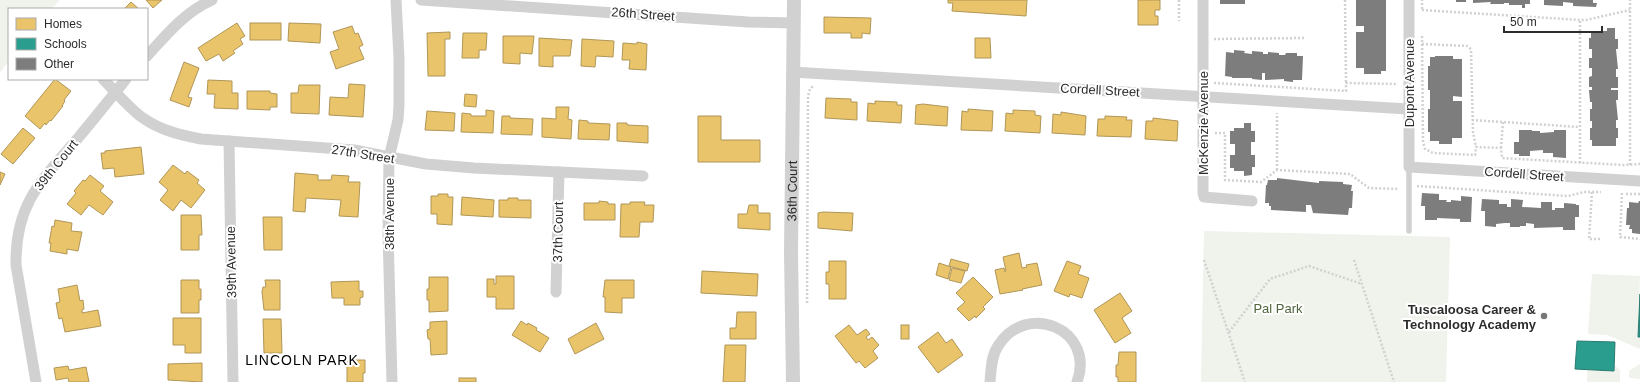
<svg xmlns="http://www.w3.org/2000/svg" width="1640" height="382" viewBox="0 0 1640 382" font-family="Helvetica,sans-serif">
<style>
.green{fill:#eff3eb}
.homes{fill:#e9c46a;stroke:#b09657}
.schools{fill:#2a9d8f;stroke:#2b7b71}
.building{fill:#7d7d7d}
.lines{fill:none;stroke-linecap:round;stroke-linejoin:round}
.path{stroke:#d1d1d1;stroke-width:2.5;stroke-dasharray:2 2;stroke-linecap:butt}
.service{stroke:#d1d1d1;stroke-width:5.5}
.minor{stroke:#d1d1d1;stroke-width:11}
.tertiary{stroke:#d1d1d1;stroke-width:14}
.poi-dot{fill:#767676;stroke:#fff;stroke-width:1.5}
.labels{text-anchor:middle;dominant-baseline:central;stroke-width:4;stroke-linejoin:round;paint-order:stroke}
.street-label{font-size:13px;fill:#2c2c2c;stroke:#fff}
.park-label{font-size:13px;fill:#4f653d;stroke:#fff}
.poi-label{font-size:13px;font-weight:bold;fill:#2c2c2c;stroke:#fff;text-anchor:end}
.neighbourhood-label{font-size:14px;letter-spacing:1px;fill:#000;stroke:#fff}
</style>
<rect width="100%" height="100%" fill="#fff"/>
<g class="green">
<path d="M 0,0 L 60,0 L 51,9 L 9,9 L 9,61 L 0,72 Z"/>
<path d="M 1204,231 L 1450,237 L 1446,382 L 1201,382 Z"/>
<path d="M 1592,274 L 1640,276 L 1638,337 L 1640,337 L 1640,349 L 1607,335 L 1588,334 Z"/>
<path d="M 1640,364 L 1640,379 L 1629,378 L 1629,371 Z"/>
<path d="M 1614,365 L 1620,370 L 1620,382 L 1587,382 L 1587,369 Z"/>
</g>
<g class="homes">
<path d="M 146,0 L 162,0 L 153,8 Z"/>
<path d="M 948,0 L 1027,0 L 1026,16 L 952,11 L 953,3 L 948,3 Z"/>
<path d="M 1138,0 L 1160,0 L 1160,10 L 1155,10 L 1155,16 L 1158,16 L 1158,25 L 1138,25 Z"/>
<path d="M 131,2 L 139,9 L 124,9 Z"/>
<path d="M 824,17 L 871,18 L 870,34 L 862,33 L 862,38 L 851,38 L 851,33 L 824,33 Z"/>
<path d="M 237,23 L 245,36 L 240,39 L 243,44 L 233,51 L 235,53 L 223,61 L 219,54 L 206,61 L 198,48 Z"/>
<rect x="250" y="23" width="31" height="17"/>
<path d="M 289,23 L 321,24 L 320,43 L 288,41 Z"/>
<path d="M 352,26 L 355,34 L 358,33 L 363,45 L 359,47 L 364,59 L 336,69 L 330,52 L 339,49 L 333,32 Z"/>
<path d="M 450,32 L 450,39 L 445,39 L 445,76 L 428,76 L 427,33 Z"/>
<path d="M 463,33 L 487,33 L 486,50 L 479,50 L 479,58 L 462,58 Z"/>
<path d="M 503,36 L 534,36 L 532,54 L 520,53 L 520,64 L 503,63 Z"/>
<path d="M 539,38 L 572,40 L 570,56 L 553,56 L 553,67 L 539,66 Z"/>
<path d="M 975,38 L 990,38 L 991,58 L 975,58 Z"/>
<path d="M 582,39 L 614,41 L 613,57 L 596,56 L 595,67 L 581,66 Z"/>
<path d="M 637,42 L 647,44 L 646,70 L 629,69 L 630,60 L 622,60 L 623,43 L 637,44 Z"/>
<path d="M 184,62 L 199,68 L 188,97 L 192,98 L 189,107 L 170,100 Z"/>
<path d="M 55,79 L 71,91 L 64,100 L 65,101 L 62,106 L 63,106 L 51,121 L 50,120 L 46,125 L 45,123 L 40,129 L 25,116 Z"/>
<path d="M 208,80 L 232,81 L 232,93 L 238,93 L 238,109 L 214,108 L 215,94 L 207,94 Z"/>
<path d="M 349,84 L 365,85 L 363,117 L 329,115 L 330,97 L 348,98 Z"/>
<path d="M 299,85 L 320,85 L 319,114 L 291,113 L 291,93 L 298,93 Z"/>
<path d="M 247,91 L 270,91 L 270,93 L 277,94 L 277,107 L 270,107 L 270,110 L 247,109 Z"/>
<path d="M 465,94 L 477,95 L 476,107 L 464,106 Z"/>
<path d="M 826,98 L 851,99 L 851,102 L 857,102 L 857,120 L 825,118 Z"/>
<path d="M 875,101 L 897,102 L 897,105 L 902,105 L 901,123 L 867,121 L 868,103 L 875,104 Z"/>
<path d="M 923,104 L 948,107 L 947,126 L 915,124 L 916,105 Z"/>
<path d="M 556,107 L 569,107 L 568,119 L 572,120 L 571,139 L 542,137 L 542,118 L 556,119 Z"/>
<path d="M 968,109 L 993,111 L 992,131 L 961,130 L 962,111 L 968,112 Z"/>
<path d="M 486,110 L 494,111 L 493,133 L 461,132 L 462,113 L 471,114 L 471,116 L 486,116 Z"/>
<path d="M 1013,110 L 1035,111 L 1035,115 L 1041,116 L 1040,133 L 1005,131 L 1006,113 L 1013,114 Z"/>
<path d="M 427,111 L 455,113 L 454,131 L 425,130 Z"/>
<path d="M 1061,112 L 1086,116 L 1085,135 L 1052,133 L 1053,114 L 1061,115 Z"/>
<path d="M 502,116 L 510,116 L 510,118 L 533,119 L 532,135 L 501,134 Z"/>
<path d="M 698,116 L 721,116 L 721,140 L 760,140 L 760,162 L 698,162 Z"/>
<path d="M 1105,116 L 1127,117 L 1126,120 L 1132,120 L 1131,137 L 1097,136 L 1098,119 L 1105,119 Z"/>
<path d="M 1153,118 L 1178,121 L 1177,141 L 1145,139 L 1146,121 L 1153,121 Z"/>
<path d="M 579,120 L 588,121 L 588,123 L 610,124 L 609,140 L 578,139 Z"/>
<path d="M 617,123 L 627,123 L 627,125 L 648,126 L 648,143 L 617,141 Z"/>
<path d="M 23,128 L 35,138 L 13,164 L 1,154 Z"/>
<path d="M 141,147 L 144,174 L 115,177 L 114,168 L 103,169 L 101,153 L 105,153 L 105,151 Z"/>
<path d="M 173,165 L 185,174 L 187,171 L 199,180 L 197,183 L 205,190 L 191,208 L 181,200 L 173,211 L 160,200 L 168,190 L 159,182 Z"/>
<path d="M 0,172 L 5,174 L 0,185 Z"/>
<path d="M 295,173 L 318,175 L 318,180 L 331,180 L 332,175 L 349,176 L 348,182 L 360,182 L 358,217 L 339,216 L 341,200 L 306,198 L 305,212 L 293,211 Z"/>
<path d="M 90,175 L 104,186 L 100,191 L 113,202 L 103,215 L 89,205 L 81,215 L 67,204 L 76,193 L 74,191 L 83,180 L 85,181 Z"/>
<path d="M 438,194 L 448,194 L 448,197 L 453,197 L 452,225 L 437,224 L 437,214 L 431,214 L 431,196 L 438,196 Z"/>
<path d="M 462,197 L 494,200 L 493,217 L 461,215 Z"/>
<path d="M 508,198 L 518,198 L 518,200 L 531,200 L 531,218 L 499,217 L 499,200 L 508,200 Z"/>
<path d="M 599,201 L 608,202 L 608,204 L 615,204 L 615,220 L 584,220 L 584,203 L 599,203 Z"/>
<path d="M 630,202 L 645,202 L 644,205 L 654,205 L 653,222 L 640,222 L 639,237 L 620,237 L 621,204 L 630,204 Z"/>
<path d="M 749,205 L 758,205 L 758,213 L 770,213 L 770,230 L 738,228 L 738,214 L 747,214 Z"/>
<path d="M 823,212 L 853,213 L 852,231 L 818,228 L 818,213 Z"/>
<path d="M 181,215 L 201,215 L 202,235 L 199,235 L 199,250 L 181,250 Z"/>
<path d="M 263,217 L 282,217 L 282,250 L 264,250 Z"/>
<path d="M 55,220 L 72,223 L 71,231 L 82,232 L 78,251 L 67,249 L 67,254 L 50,251 L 51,243 L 49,243 L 52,226 L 54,227 Z"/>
<path d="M 1019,253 L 1022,268 L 1027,267 L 1026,265 L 1037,263 L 1042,285 L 1022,289 L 1023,290 L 1000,294 L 995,270 L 1004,268 L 1005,272 L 1006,271 L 1003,257 Z"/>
<path d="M 951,259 L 969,264 L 967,271 L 949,266 Z"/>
<path d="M 829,261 L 846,261 L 846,299 L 829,299 L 829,284 L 826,284 L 826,272 L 829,272 Z"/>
<path d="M 1067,261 L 1081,266 L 1078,274 L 1089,278 L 1082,298 L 1070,294 L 1069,297 L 1054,291 Z"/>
<path d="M 939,263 L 951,267 L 948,279 L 936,275 Z"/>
<path d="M 952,268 L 965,271 L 961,283 L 949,280 Z"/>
<path d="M 702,271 L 758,274 L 757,296 L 701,293 Z"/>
<path d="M 496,276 L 514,276 L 514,309 L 496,309 L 496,297 L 487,297 L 487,279 L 494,279 L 494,284 L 496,284 Z"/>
<path d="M 429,277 L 448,277 L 448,311 L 429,312 L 429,300 L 427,300 L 427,289 L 429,289 Z"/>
<path d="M 973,277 L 993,297 L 983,307 L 985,309 L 976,318 L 975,316 L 969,321 L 957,309 L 965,302 L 956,293 Z"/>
<path d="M 181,280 L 199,280 L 199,289 L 201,289 L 201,300 L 199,300 L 199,313 L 181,313 Z"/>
<path d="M 265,280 L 280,280 L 280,310 L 264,310 L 262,292 L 263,287 L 266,287 Z"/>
<path d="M 605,280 L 634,280 L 634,298 L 622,298 L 622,313 L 605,312 L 605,297 L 603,297 Z"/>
<path d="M 359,281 L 359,291 L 363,291 L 363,297 L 360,298 L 360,305 L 344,305 L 344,298 L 332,298 L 331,282 Z"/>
<path d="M 77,285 L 80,301 L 83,300 L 84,309 L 82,310 L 82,313 L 98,310 L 101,326 L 65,332 L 62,318 L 59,319 L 56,303 L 60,302 L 58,289 Z"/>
<path d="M 1120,293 L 1132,311 L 1122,318 L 1131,333 L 1115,343 L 1094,310 Z"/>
<path d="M 737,312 L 756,312 L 756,339 L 730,339 L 730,328 L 736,328 Z"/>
<path d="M 173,318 L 201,318 L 201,353 L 185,353 L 185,345 L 173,345 Z"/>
<path d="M 263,319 L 281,319 L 282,353 L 264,353 Z"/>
<path d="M 447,321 L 447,354 L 431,355 L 430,339 L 428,339 L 427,330 L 430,329 L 430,322 Z"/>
<path d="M 521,321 L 527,325 L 528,323 L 537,328 L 536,330 L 549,338 L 540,352 L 512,335 Z"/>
<path d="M 596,323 L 604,339 L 575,354 L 568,339 Z"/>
<path d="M 849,325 L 857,335 L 866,329 L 870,334 L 866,337 L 868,340 L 872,337 L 879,345 L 873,351 L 878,358 L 865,368 L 859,361 L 856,363 L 835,336 Z"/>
<rect x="901" y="325" width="8" height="14"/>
<path d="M 938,332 L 946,343 L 952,339 L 963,355 L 938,373 L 918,347 Z"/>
<path d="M 725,345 L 746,345 L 745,382 L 723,382 Z"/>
<path d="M 1119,352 L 1136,352 L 1136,382 L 1118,382 L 1118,377 L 1116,377 L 1116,365 L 1118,365 Z"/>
<path d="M 347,360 L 365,360 L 365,373 L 363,373 L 363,382 L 347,382 Z"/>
<path d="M 202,363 L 202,382 L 168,380 L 168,364 Z"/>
<path d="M 68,366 L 69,370 L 86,367 L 89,382 L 69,382 L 68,378 L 56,380 L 54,368 Z"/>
<rect x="459" y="378" width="17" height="4"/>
</g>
<g class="schools">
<path d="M 1640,294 L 1640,337 L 1638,337 Z"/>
<path d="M 1577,341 L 1615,342 L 1614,371 L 1575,369 Z"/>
</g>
<g class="building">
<rect x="1220" y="0" width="25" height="4"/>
<path d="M 1356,0 L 1386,0 L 1386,71 L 1381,71 L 1381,74 L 1364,74 L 1364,68 L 1356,68 L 1356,32 L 1364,32 L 1364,26 L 1356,26 Z"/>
<rect x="1456" y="0" width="10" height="2"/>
<path d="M 1473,0 L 1530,0 L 1530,4 L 1525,4 L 1525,8 L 1522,8 L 1522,5 L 1509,5 L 1509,3 L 1504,3 L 1504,4 L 1490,4 L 1491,2 L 1473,3 Z"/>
<path d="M 1544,0 L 1593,0 L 1593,3 L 1597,3 L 1596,7 L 1573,6 L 1573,3 L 1563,2 L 1563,6 L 1544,5 Z"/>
<path d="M 1607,28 L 1615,28 L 1615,39 L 1618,39 L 1618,49 L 1616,49 L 1618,69 L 1616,69 L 1616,77 L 1618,77 L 1618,88 L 1611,88 L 1611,90 L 1618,90 L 1618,100 L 1616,100 L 1618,120 L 1616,120 L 1616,128 L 1618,128 L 1618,138 L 1616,138 L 1616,146 L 1592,146 L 1592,140 L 1590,140 L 1590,128 L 1592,128 L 1592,121 L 1590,121 L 1590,109 L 1592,109 L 1592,102 L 1590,102 L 1589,90 L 1592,90 L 1592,87 L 1589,87 L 1589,77 L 1592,76 L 1592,68 L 1589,68 L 1589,58 L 1592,58 L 1592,49 L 1589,49 L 1589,38 L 1591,38 L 1591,31 L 1607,31 Z"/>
<path d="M 1234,50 L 1245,51 L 1244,53 L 1252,54 L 1252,51 L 1263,52 L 1263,54 L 1268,54 L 1268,52 L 1279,53 L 1279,55 L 1285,55 L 1286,53 L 1297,53 L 1297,56 L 1303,56 L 1302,80 L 1293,80 L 1293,82 L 1284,81 L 1284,79 L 1265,80 L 1265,73 L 1262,73 L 1262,80 L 1252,79 L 1252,78 L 1232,78 L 1232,77 L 1225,76 L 1226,52 L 1234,53 Z"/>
<path d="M 1435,56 L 1453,56 L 1453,59 L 1462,59 L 1462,97 L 1453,96 L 1453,101 L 1462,101 L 1462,138 L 1452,138 L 1452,144 L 1439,144 L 1439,141 L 1430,141 L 1430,132 L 1428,132 L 1428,109 L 1430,109 L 1430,90 L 1428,90 L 1428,66 L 1430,66 L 1430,57 L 1435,57 Z"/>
<path d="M 1244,123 L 1251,123 L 1251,131 L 1255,131 L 1255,142 L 1251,142 L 1251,155 L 1255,155 L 1255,167 L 1252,167 L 1252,175 L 1244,176 L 1244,171 L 1234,171 L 1234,168 L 1230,168 L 1230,155 L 1235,155 L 1235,144 L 1230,144 L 1230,131 L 1234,131 L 1234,128 L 1244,128 Z"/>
<path d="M 1519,130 L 1532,130 L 1532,131 L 1540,131 L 1540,133 L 1554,132 L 1554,130 L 1566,130 L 1566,158 L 1553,157 L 1553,153 L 1543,153 L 1543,150 L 1530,151 L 1530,156 L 1519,156 L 1519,154 L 1514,154 L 1514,142 L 1519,142 Z"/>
<path d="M 1277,178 L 1319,183 L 1319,181 L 1343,182 L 1343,184 L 1352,185 L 1351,191 L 1353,191 L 1352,208 L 1349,208 L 1348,215 L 1313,213 L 1311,205 L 1306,205 L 1306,212 L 1271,210 L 1271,206 L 1269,206 L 1269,203 L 1265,203 L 1266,185 L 1267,185 L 1268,180 L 1277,180 Z"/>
<path d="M 1422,193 L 1439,194 L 1439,200 L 1447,200 L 1446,202 L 1451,202 L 1451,200 L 1461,201 L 1461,196 L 1472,197 L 1471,222 L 1460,222 L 1460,219 L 1437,218 L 1437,220 L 1425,220 L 1425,206 L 1421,206 Z"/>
<path d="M 1482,199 L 1499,200 L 1499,204 L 1507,204 L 1507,207 L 1511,207 L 1511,199 L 1523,200 L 1522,207 L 1541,208 L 1541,202 L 1552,202 L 1552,210 L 1555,210 L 1555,208 L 1564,208 L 1564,203 L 1576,204 L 1576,205 L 1579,205 L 1579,217 L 1575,217 L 1575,230 L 1563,230 L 1563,227 L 1534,228 L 1534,224 L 1526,223 L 1526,226 L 1520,226 L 1520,227 L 1510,227 L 1510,223 L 1505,223 L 1496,224 L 1496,227 L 1485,226 L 1485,211 L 1481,211 Z"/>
<path d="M 1639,201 L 1640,201 L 1640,234 L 1632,233 L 1632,229 L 1629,229 L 1630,225 L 1626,225 L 1627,208 L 1629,208 L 1629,202 L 1638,203 Z"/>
</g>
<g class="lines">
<g class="path">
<path d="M 1179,0 L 1179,21"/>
<path d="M 1345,0 L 1346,83"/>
<path d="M 1422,9 L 1422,0"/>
<path d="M 1422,10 L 1580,20 L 1586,20 L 1630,10"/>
<path d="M 1422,36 L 1423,142 L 1425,149 L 1433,153 L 1475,155 L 1476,147 L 1501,148 L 1502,158 L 1623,165 L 1640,164"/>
<path d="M 1214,39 L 1304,38"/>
<path d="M 1422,44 L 1467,46 L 1471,49 L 1473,132 L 1476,147"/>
<path d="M 1214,83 L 1346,91 L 1346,83 L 1398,84"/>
<path d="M 1472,120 L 1579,127"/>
<path d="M 1215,133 L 1225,133 L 1225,180 L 1261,182 L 1277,170 L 1350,174 L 1369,188 L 1399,189"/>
<path d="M 1501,148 L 1503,122"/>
<path d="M 1580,163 L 1580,20"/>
<path d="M 1630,165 L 1630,0"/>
<path d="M 1277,170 L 1277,113"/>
<path d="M 1417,186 L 1568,196 L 1584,192 L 1601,192"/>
<path d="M 1592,192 L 1589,239 L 1600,239"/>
<path d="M 1622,193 L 1620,237 L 1640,239"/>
<path d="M 1626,194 L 1640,194"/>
<path d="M 1204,260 L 1245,382"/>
<path d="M 1354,260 L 1394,382"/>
<path d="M 807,303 L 808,96 L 810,89 L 813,86"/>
<path d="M 1229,332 L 1270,279 L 1309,266 L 1362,284"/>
</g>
<path class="service" d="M 1409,231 L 1409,167"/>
<g class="minor">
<path d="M 421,0 L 748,22 L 793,23"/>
<path d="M 1203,0 L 1203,193 L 1204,197 L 1252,201"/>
<path d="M 1409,0 L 1409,167 L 1640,181"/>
<path d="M 147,56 C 167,34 185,12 212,0"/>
<path d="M 792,72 L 1408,109"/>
<path d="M 103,79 C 114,90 131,110 143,118 C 160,130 180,135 201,139 L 354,150 L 426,164 L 474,168 L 643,176"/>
<path d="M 229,141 L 233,382"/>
<path d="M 556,292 L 559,172"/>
<path d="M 36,382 L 16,265 C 15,204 41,181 78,138 C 94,119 110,99 126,79"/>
<path d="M 392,382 L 388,233 L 389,158 L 398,120 L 399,105 L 399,58 L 396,0"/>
<path d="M 990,382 C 991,371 991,356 998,346 C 1027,300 1096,330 1077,382"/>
</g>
<path class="tertiary" id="s1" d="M 793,382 L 791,252 L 794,0"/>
</g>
<circle class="poi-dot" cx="1544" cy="316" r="4"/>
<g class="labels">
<g class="street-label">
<text transform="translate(643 14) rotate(4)">26th Street</text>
<text transform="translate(1409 83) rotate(-90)">Dupont Avenue</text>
<text transform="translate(1100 90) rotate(3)">Cordell Street</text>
<text transform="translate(1203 123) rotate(-90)">McKenzie Avenue</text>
<text transform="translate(363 154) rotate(9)">27th Street</text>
<text transform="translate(56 165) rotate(-51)">39th Court</text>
<text transform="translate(1524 174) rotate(4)">Cordell Street</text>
<text stroke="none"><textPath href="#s1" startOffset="191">36th Court</textPath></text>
<text transform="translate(389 214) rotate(-90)">38th Avenue</text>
<text transform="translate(558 232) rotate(-89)">37th Court</text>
<text transform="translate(231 262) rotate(-91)">39th Avenue</text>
</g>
<g class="park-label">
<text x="1278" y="308">Pal Park</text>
</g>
<g class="poi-label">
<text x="1536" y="309">Tuscaloosa Career &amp;<tspan x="1536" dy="15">Technology Academy</tspan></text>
</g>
<g class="neighbourhood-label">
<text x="302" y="360">LINCOLN PARK</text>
</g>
</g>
<rect x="8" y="8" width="140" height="72" fill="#ffffff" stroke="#ababab"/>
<rect x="16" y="18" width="20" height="12" fill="#e9c46a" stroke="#ababab"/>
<text x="44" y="28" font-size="12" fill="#2c2c2c">Homes</text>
<rect x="16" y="38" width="20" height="12" fill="#2a9d8f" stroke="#ababab"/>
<text x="44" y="48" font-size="12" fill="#2c2c2c">Schools</text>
<rect x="16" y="58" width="20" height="12" fill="#7d7d7d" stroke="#ababab"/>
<text x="44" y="68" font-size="12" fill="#2c2c2c">Other</text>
<path d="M1504 26v6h98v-6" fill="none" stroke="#2c2c2c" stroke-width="2"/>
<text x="1510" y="26" font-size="12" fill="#2c2c2c" stroke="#ffffff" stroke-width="3" paint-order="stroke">50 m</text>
</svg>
